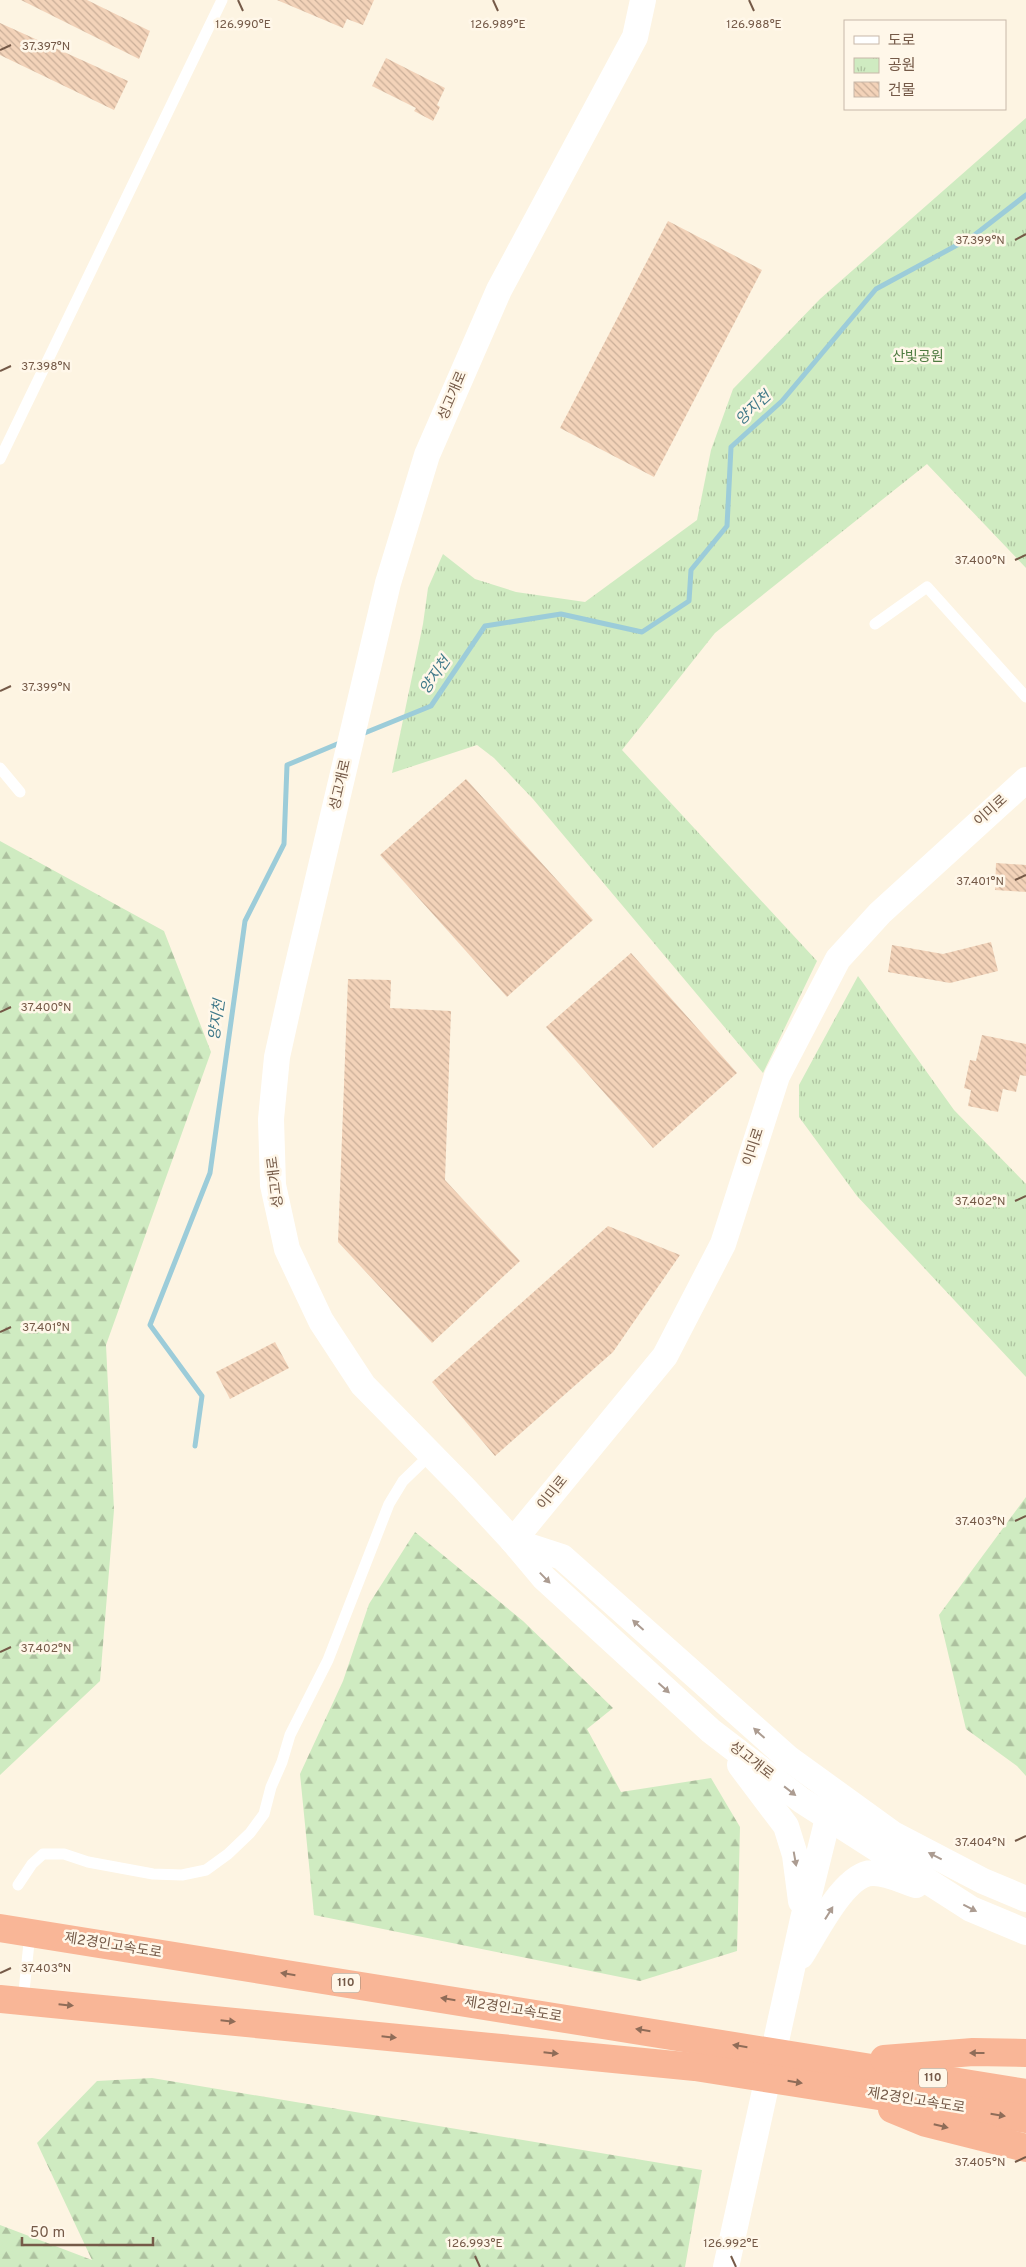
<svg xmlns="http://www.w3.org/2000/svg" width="1026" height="2267" viewBox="0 0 1026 2267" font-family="Overpass,'Noto Sans KR',sans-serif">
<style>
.forest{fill:url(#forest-firs)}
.park{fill:url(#park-tufts)}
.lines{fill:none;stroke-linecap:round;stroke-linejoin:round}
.stream{stroke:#9cccd9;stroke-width:5}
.building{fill:url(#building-back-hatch)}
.service{stroke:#fff;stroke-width:11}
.tertiary{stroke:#fff;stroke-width:26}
.motorway{stroke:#f9b697;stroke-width:28}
.oneway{fill:#ac9c91}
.oneway2{fill:#8f6c58}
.ticks{fill:none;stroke:#755a48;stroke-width:2}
.labels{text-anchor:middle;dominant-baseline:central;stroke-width:5;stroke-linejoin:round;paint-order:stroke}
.shield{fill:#fff7e9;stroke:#9e8978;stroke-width:1}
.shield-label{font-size:12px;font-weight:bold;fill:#755a48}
.park-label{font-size:14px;fill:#4e7b40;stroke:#fff7e9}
.street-label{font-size:14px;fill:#755a48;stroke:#fff7e9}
.water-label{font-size:15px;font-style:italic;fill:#417a8a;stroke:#fff7e9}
.ticks-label{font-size:12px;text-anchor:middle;fill:#755a48;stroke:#fff7e9;stroke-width:5;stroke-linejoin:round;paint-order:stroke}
</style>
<defs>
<pattern id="forest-firs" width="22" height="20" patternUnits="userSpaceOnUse" patternTransform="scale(1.25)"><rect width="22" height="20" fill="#cfebc1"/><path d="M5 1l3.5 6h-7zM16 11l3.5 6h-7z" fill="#adc19f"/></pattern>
<pattern id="park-tufts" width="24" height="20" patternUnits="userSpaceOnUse" patternTransform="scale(1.25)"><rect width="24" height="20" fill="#cfebc1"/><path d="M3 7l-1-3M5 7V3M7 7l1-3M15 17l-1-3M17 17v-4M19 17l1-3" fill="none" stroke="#adc19f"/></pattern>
<pattern id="building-back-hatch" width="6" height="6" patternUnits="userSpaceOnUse" patternTransform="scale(1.25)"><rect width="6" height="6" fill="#f3d3b9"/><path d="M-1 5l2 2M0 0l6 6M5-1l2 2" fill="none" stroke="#c9ae98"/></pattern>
</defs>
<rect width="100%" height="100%" fill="#fdf4e2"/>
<g class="forest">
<path d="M 0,841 L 164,931 L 211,1052 L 106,1345 L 114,1510 L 100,1681 L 0,1775 Z"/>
<path d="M 1026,1497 L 1026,1776 L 1017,1766 L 966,1729 L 939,1615 Z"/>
<path d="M 415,1532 L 523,1621 L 613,1708 L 587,1729 L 621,1792 L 711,1778 L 740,1827 L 737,1951 L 640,1981 L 314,1915 L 300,1774 L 343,1681 L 369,1604 Z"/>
<path d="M 152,2078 L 702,2170 L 685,2267 L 0,2267 L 0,2225 L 92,2260 L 37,2143 L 97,2081 Z"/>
</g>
<g class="park">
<path d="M 1026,118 L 1026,568 L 927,464 L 715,633 L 622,750 L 817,961 L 763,1073 L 533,799 L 494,758 L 477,745 L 392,773 L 423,624 L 428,588 L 443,554 L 475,579 L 516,592 L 585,602 L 697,520 L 711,450 L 733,389 L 820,299 Z"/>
<path d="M 858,976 L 954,1110 L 1026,1184 L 1026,1377 L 857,1196 L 799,1117 L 799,1085 Z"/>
</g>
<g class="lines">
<g class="stream">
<path d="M 362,734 L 431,706 L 485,626 L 561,614 L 642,632 L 689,601 L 691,570 L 727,526 L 731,447 L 782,401 L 876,289 L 972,237 L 1026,195"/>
<path d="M 195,1446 L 202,1396 L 150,1325 L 210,1173 L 245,921 L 284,844 L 287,765 L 342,742"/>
</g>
</g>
<g class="building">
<path d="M 21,0 L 87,0 L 150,31 L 139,59 Z"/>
<path d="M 277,0 L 374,0 L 363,25 L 347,19 L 343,28 Z"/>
<path d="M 0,23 L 128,81 L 114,110 L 0,55 Z"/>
<path d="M 386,58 L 445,88 L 437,105 L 440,107 L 433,121 L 414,111 L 416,108 L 372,86 Z"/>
<path d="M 668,221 L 762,270 L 654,477 L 560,428 Z"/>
<path d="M 466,779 L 593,920 L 507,997 L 380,855 Z"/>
<path d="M 996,863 L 1026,865 L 1026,892 L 995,890 Z"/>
<path d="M 991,942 L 998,971 L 950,983 L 888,972 L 892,945 L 943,954 Z"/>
<path d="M 631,953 L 737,1073 L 653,1148 L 546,1027 Z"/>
<path d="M 348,979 L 391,980 L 390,1008 L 451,1011 L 445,1180 L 520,1261 L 432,1343 L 338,1242 Z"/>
<path d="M 982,1035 L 1026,1044 L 1026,1076 L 1020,1075 L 1016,1092 L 1003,1089 L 998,1112 L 968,1106 L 971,1090 L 964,1088 L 970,1060 L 976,1061 Z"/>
<path d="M 608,1226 L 680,1255 L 613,1352 L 495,1456 L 432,1382 Z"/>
<path d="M 275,1342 L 289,1368 L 230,1399 L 216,1372 Z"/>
</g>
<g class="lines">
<g class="service">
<path d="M 0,459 L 222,0"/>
<path d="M 875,624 L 927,587 L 1026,697"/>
<path d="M 0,768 L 20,792"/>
<path d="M 18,1885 L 32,1864 L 43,1854 L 64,1854 L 88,1862 L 153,1874 L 182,1875 L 206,1870 L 228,1854 L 250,1833 L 264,1814 L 271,1787 L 282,1762 L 290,1735 L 328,1660 L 389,1504 L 403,1481 L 431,1454"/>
<path d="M 23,2001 L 30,1933"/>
</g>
<g class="tertiary">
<path d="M 643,0 L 635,37 L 499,290 L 427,455 L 388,583 L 293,985 L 277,1057 L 271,1119 L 273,1185 L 287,1249 L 321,1321 L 363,1385 L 464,1488 L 513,1541 L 544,1578 L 711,1731 L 801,1800 L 971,1909 L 1026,1932"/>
<path d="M 513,1541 L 665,1356 L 723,1244 L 777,1076 L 838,959 L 880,913 L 1026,780"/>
<path d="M 513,1541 L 562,1557 L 788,1758 L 893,1834 L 983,1881 L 1026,1899"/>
<path d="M 740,1765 L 786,1826 L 795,1855 L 801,1901"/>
<path d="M 801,1956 C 816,1933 844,1874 872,1873 C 886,1872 903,1881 916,1885"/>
<path d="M 726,2267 L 803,1919 L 832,1802"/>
</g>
<g class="motorway">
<path d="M 0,1928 L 1026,2093"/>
<path d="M 0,1999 L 695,2067 L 1026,2119"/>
<path d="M 884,2059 L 973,2052 L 1026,2053"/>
<path d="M 892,2109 L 926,2123 L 1026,2148"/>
</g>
</g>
<defs><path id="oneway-solid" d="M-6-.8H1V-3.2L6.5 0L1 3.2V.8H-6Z" transform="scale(1.25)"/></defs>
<g class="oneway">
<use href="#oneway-solid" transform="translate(545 1578) rotate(46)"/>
<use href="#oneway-solid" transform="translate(638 1625) rotate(-138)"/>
<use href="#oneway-solid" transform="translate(664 1688) rotate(42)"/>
<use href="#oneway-solid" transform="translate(759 1733) rotate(-138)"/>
<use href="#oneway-solid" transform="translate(790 1791) rotate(38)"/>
<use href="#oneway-solid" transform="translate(935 1856) rotate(-153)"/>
<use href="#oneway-solid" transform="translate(795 1859) rotate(80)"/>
<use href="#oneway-solid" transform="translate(970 1908) rotate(27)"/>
<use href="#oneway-solid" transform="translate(829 1913) rotate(-58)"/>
</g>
<g class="oneway2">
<use href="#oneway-solid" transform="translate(288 1974) rotate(-171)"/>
<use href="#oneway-solid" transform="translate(448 1999) rotate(-171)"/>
<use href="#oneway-solid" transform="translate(66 2005) rotate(6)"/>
<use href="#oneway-solid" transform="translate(228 2021) rotate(6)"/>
<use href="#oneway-solid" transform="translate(643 2030) rotate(-171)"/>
<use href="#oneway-solid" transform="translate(389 2037) rotate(6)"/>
<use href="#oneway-solid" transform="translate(740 2046) rotate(-171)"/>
<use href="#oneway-solid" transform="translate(551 2053) rotate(6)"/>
<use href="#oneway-solid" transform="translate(977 2053) rotate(180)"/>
<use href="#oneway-solid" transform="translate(795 2082) rotate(9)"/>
<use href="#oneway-solid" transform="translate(998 2115) rotate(9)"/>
<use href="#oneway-solid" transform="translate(941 2126) rotate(14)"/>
</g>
<path class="ticks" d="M 238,0 L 243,11M 493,0 L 498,11M 749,0 L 754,11M 0,50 L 11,45M 1015,240 L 1026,234M 0,371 L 11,366M 1015,560 L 1026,555M 0,691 L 11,686M 1015,880 L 1026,875M 0,1012 L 11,1007M 1015,1201 L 1026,1196M 0,1332 L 11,1327M 1015,1521 L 1026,1516M 0,1652 L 11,1647M 1015,1841 L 1026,1836M 0,1973 L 11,1968M 1015,2162 L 1026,2157M 475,2256 L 480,2267M 731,2256 L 736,2267"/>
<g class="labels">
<g class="shield">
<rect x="332" y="1973.5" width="28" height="19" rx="4"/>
<rect x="919" y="2068.5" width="28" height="19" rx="4"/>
</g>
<g class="shield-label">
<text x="346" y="1983">110</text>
<text x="933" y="2078">110</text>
</g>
<g class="park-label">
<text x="918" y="357">산빛공원</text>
</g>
<g class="street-label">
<text transform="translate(453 396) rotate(-67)">성고개로</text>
<text transform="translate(341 785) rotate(-77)">성고개로</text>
<text transform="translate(991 811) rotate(-42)">이미로</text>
<text transform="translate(754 1147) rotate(-72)">이미로</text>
<text transform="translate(276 1182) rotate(-97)">성고개로</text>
<text transform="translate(553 1493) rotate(-51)">이미로</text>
<text transform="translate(751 1761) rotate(38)">성고개로</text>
<text transform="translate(113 1946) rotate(9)">제2경인고속도로</text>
<text transform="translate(513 2010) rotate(9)">제2경인고속도로</text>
<text transform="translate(916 2101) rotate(9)">제2경인고속도로</text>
</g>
<g class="water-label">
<text transform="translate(754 409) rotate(-43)">양지천</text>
<text transform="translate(436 676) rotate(-55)">양지천</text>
<text transform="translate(218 1020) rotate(-82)">양지천</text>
</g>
</g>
<g class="ticks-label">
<text x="243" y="28">126.990°E</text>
<text x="498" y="28">126.989°E</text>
<text x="754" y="28">126.988°E</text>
<text x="46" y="50">37.397°N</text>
<text x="980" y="244">37.399°N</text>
<text x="46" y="370">37.398°N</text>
<text x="980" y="564">37.400°N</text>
<text x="46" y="691">37.399°N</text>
<text x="980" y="885">37.401°N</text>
<text x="46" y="1011">37.400°N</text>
<text x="980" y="1205">37.402°N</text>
<text x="46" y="1331">37.401°N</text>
<text x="980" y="1525">37.403°N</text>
<text x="46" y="1652">37.402°N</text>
<text x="980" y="1846">37.404°N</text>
<text x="46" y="1972">37.403°N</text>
<text x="980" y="2166">37.405°N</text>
<text x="475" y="2247">126.993°E</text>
<text x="731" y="2247">126.992°E</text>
</g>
<rect x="844" y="20" width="162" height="90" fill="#fff7e9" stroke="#c8b8a9"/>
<rect x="854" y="36" width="25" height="8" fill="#ffffff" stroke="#c8b8a9"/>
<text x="888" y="45" font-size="15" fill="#755a48">도로</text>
<rect x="854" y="58" width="25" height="15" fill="url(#park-tufts)" stroke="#c8b8a9"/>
<text x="888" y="70" font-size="15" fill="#755a48">공원</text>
<rect x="854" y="82" width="25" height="15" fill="url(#building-back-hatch)" stroke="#c8b8a9"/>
<text x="888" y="95" font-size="15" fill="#755a48">건물</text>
<path d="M22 2237v8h131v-8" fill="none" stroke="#755a48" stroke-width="2.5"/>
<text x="30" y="2237" font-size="15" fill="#755a48" stroke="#fff7e9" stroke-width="4" paint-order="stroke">50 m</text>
</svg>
